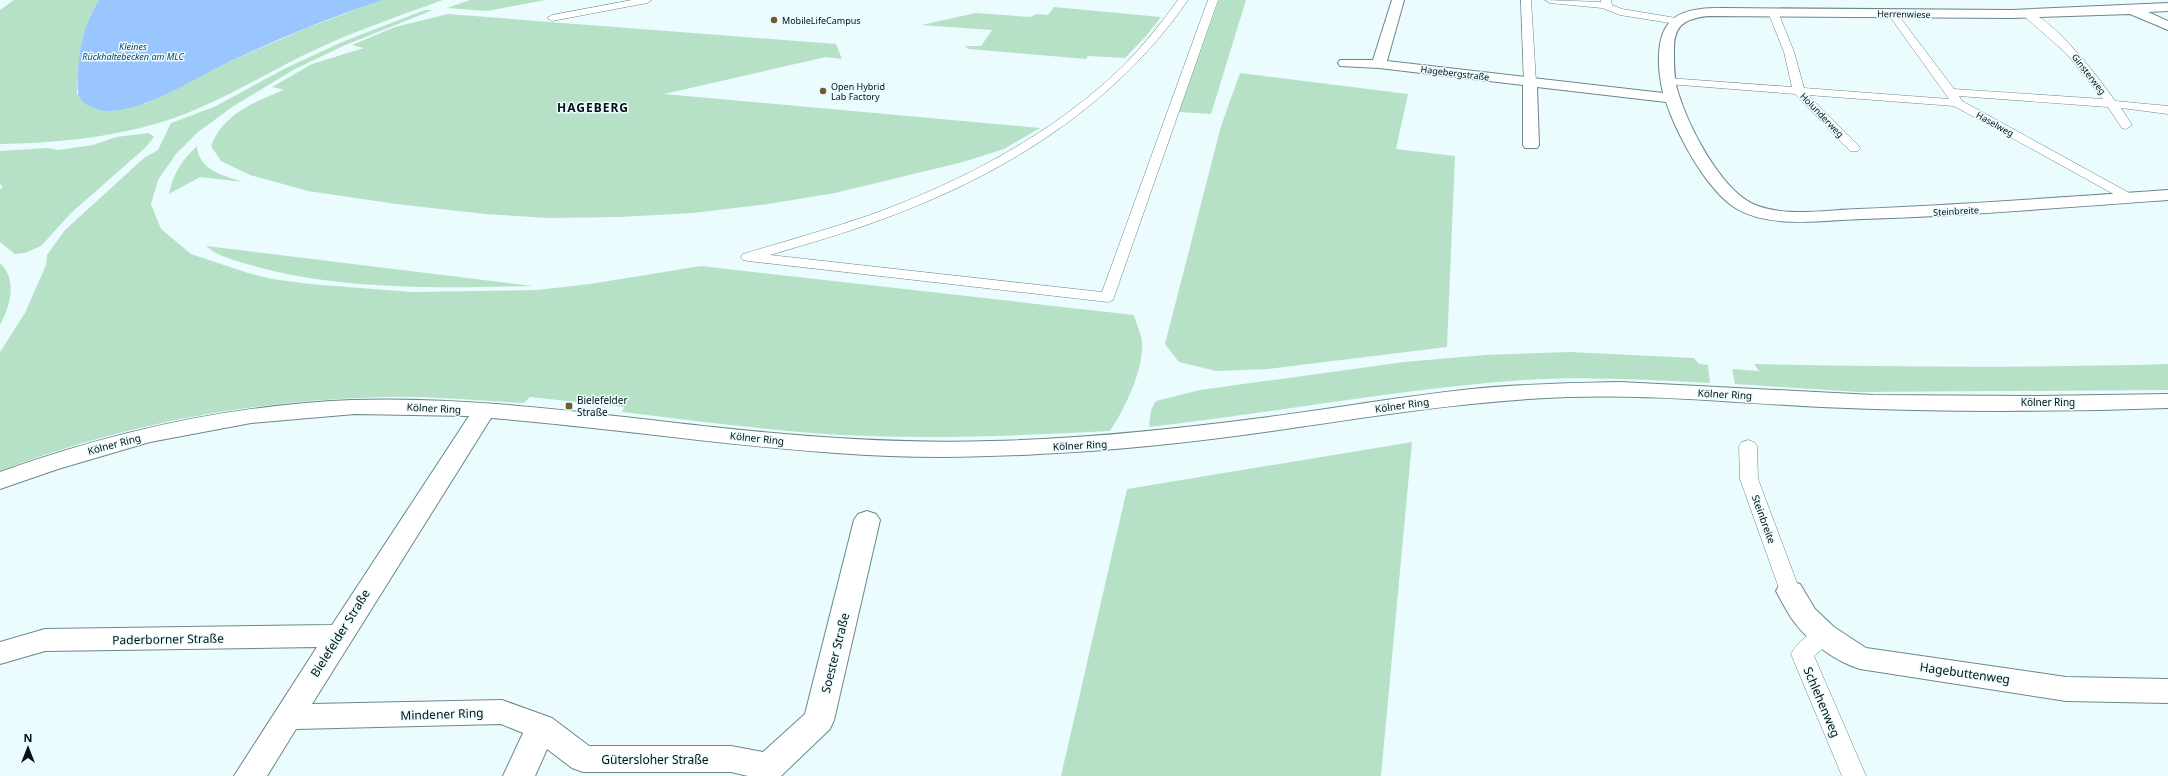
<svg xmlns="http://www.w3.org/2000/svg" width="2168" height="776" viewBox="0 0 2168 776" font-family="'Noto Sans',sans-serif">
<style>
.green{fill:#b6e1c7}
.water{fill:#99c6fe}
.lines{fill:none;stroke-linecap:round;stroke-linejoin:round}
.lane-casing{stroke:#6d8689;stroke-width:1}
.street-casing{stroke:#6d8689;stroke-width:2}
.lane{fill:#fff;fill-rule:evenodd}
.street{fill:#fff;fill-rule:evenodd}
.poi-dot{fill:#715d2c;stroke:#ebfcfe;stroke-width:1.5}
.labels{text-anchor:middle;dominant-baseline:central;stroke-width:3;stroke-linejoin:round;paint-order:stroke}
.far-street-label{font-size:9px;fill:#060f11;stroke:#ebfcfe}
.far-poi-label{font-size:9px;fill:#060f11;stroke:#ebfcfe;text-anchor:start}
.far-water-label{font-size:9px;font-style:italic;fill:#0f3d6e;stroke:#ebfcfe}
.street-label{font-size:10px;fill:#060f11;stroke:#ebfcfe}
.poi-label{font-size:10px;fill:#060f11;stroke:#ebfcfe;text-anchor:start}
.far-district-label{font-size:12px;font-weight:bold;letter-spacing:1px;fill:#060f11;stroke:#ebfcfe}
.near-street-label{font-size:12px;fill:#060f11;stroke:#ebfcfe}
</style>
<rect width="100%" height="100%" fill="#ebfcfe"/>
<g class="green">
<path d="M 14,0 L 99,0 C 79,34 79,56 77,94 L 144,104 L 231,61 L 302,30 L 370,4 L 383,0 L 443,0 C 395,17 347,34 302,56 C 256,79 211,107 162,122 C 109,138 55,143 0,144 L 0,10 Z"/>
<path d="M 470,0 L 546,0 L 487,11 L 447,8 Z"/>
<path d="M 1219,0 L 1246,0 L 1211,114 L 1179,112 Z"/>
<path d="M 1054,7 L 1161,17 L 1146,36 L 1125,58 L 1088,56 L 1086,59 L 969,49 L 965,46 L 981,46 L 992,30 L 921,25 L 976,13 L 1031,17 L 1036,14 L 1048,15 Z"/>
<path d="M 425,10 L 433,10 L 343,46 L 295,69 L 232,107 L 197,133 L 176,154 L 158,180 L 151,204 L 161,229 L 191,254 L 248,273 L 272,279 L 310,284 L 411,292 L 537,290 L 590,284 L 701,266 L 1134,315 C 1136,323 1141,333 1142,342 C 1144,369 1125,409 1110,431 C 1029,435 949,439 868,436 C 786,433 704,422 622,412 L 624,407 L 530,397 L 524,403 C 478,401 431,396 385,397 C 253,400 123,424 0,471 L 0,352 L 25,313 L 46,265 L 47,255 L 65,230 L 144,158 L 158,150 L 171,123 L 214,107 L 286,68 L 342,42 Z"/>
<path d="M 448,14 L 836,44 L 842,59 L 826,57 L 664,94 L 1040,128 L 1004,149 L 963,162 L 835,193 L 768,204 L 693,213 L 619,217 L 549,218 L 485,214 L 396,204 L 308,191 L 250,175 L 221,161 L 211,146 C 223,114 254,102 284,90 L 272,87 L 312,64 L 364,48 L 352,45 L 395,27 Z"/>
<path d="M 1240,73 L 1408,94 L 1396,149 L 1455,156 L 1447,347 L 1268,369 L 1216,371 L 1179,362 L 1165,344 L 1221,126 Z"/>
<path d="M 149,133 L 154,137 L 145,148 L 71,213 L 41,246 L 25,253 L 15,254 L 0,242 L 0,189 L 3,188 L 0,183 L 0,151 L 48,148 L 58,150 L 93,145 L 116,137 Z"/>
<path d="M 197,146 C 199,171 223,175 243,182 L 200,177 L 169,194 C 173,174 182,160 197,146 Z"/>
<path d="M 206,246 L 533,286 C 441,288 336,291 247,264 C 233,260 217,256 206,246 Z"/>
<path d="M 0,263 C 18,280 10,306 0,325 Z"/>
<path d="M 1570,352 L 1694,358 L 1699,364 L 1708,365 L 1710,383 C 1648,380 1586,376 1524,380 C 1398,389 1274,413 1149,427 L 1151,410 L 1156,401 L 1200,390 L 1404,362 L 1485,355 Z"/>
<path d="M 1754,364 C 1893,367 2030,368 2168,364 L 2168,390 L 1859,392 L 1735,384 L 1732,369 L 1759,371 Z"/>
<path d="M 1412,442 L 1381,776 L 1061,776 L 1127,489 Z"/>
</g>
<path class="water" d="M 99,0 L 383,0 C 331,17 280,38 231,61 C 196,77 145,112 106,111 C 102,111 98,109 94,108 C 74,101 78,90 78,72 C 79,45 85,23 99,0 Z"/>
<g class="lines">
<g class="lane-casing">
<g id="lane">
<path d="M 632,0 L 652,0 L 647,3 L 552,21 L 547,18 L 552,15 Z"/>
<path d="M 1178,0 L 1188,0 C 1114,107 1003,175 883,219 C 846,233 807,244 770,255 L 1102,292 L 1208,0 L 1218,0 L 1113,300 L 1108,302 L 748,261 L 743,260 L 741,257 L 743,254 C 786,241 830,229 873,214 C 963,181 1055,133 1124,65 C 1144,45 1161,23 1178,0 Z"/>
<path d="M 1521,0 L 1531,0 L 1536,82 L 1530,85 L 1524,82 Z"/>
<path d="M 1545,0 L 1601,2 L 1601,0 L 1611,0 L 1612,5 L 1622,9 L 1676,18 L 1681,21 L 1676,24 L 1620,15 L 1602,8 L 1550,3 Z"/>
<path d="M 1773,9 L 1778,12 L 1794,52 L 1804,88 L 1949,99 L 1888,14 L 1893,11 L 1896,12 L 1954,89 L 2103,99 L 2066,53 L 2025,17 L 2025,13 L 2028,12 C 2053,18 2100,79 2115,101 L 2168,106 L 2168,114 L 2121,108 L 2132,125 L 2126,129 L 2122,128 L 2108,107 L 1959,96 L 1962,101 L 2133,195 L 2135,198 L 2133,201 L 2128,202 L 1954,106 L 1808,95 L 1858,145 L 1860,148 L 1858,151 L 1850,151 L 1795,94 L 1668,84 L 1662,81 L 1668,78 L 1792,87 L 1784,52 L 1768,12 Z"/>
<path d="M 1748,440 L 1754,442 L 1757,446 L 1758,479 L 1800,591 L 1797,596 L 1790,599 L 1783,596 L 1780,591 L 1740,479 L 1739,446 L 1742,442 Z"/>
<path d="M 1824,627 L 1832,629 L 1835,635 L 1832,641 L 1814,656 L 1866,776 L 1842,776 L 1791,654 C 1797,642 1812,631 1824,627 Z"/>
</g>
</g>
<g class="street-casing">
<g id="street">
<path d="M 1392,0 L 1404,0 L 1387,61 L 1663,93 C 1658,72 1654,34 1673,19 C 1686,8 1708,8 1724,8 L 2012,10 L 2168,3 L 2168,11 L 2148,12 L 2168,21 L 2168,30 L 2130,14 L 2012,18 L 1708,16 C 1682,19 1673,27 1674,53 C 1674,66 1674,80 1678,92 C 1688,126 1719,186 1751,203 C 1782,218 1824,210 1858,209 C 1961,205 2065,197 2168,190 L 2168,200 C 2066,207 1965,216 1863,219 C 1825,220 1771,229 1737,209 C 1707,191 1677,135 1666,102 L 1537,87 L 1539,145 L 1537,148 L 1525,148 L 1523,145 L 1523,85 L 1379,68 L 1340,66 L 1338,63 L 1340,60 L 1373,60 Z"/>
<path d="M 1620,382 L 1873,395 L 2036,396 L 2168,394 L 2168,408 C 2053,412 1936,412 1821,407 C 1737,403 1653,394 1568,397 C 1477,400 1389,414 1299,427 C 1213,440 1126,450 1039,454 C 971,458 903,458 836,453 C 720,445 606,427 491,418 L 312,704 L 502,700 L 552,718 L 589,746 L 731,746 L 763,752 L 805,714 L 854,520 L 858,514 L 867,511 L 876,514 L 880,520 L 834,720 L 830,729 L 781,776 L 748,776 L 731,772 L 583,772 L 572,768 L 547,749 L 535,776 L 503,776 L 523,733 L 501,724 L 296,729 L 267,776 L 234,776 L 317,647 L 45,651 L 0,664 L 0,642 L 45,629 L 332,625 L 469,416 L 355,414 L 251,423 L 150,442 L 58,469 L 0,489 L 0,472 C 114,431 231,405 352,400 C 473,396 593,414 713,427 C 805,437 898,444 991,441 C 1084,439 1177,429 1269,417 C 1337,408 1404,396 1472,389 C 1521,384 1571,383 1620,382 Z"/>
<path d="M 1790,581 L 1800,584 L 1815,609 L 1834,627 L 1866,648 L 2066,677 L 2168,679 L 2168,703 L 2066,701 L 1860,669 C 1837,662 1810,643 1795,623 C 1788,614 1782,602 1776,591 L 1780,584 Z"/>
</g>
</g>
<use href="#lane" class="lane"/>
<use href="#street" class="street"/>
</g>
<g class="poi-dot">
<circle cx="774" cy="20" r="4"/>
<circle cx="823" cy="91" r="4"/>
<rect x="565" y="402" width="8" height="8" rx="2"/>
</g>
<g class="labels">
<g class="far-street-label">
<text transform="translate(1904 14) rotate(1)">Herrenwiese</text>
<text transform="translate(1455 73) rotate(7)">Hagebergstraße</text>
<text transform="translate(2089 74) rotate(52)">Ginsterweg</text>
<text transform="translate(1822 115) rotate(46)">Holunderweg</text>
<text transform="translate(1995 124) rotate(29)">Haselweg</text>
<text transform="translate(1956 211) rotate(-3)">Steinbreite</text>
</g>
<g class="far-poi-label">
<text x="782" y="20">MobileLifeCampus</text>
<text x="831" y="86">Open Hybrid<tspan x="831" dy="10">Lab Factory</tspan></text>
</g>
<g class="far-water-label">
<text x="133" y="46">Kleines<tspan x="133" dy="10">Rückhaltebecken am MLC</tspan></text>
</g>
<g class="street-label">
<text transform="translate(1725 394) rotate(3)">Kölner Ring</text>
<text x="2048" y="402">Kölner Ring</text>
<text transform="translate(1402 405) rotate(-8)">Kölner Ring</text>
<text transform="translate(434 408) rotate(3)">Kölner Ring</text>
<text transform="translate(757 438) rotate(6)">Kölner Ring</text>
<text transform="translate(114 444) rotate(-15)">Kölner Ring</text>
<text transform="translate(1080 445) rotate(-3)">Kölner Ring</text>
<text transform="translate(1764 519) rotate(70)">Steinbreite</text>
</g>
<g class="poi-label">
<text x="577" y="400">Bielefelder<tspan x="577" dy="12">Straße</tspan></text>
</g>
<g class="far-district-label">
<text x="593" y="107">HAGEBERG</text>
</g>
<g class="near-street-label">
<text transform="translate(340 633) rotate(-58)">Bielefelder Straße</text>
<text transform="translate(168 639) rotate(-1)">Paderborner Straße</text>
<text transform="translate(835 653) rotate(-76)">Soester Straße</text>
<text transform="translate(1965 673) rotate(8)">Hagebuttenweg</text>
<text transform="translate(1822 702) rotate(67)">Schlehenweg</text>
<text transform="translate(442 714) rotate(-2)">Mindener Ring</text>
<text x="655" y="759">Gütersloher Straße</text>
</g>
</g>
<g transform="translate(28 748)" stroke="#ebfcfe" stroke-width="3" paint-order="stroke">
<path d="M0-3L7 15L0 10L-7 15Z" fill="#060f11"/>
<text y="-6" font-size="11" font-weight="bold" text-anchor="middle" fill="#060f11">N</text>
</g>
</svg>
